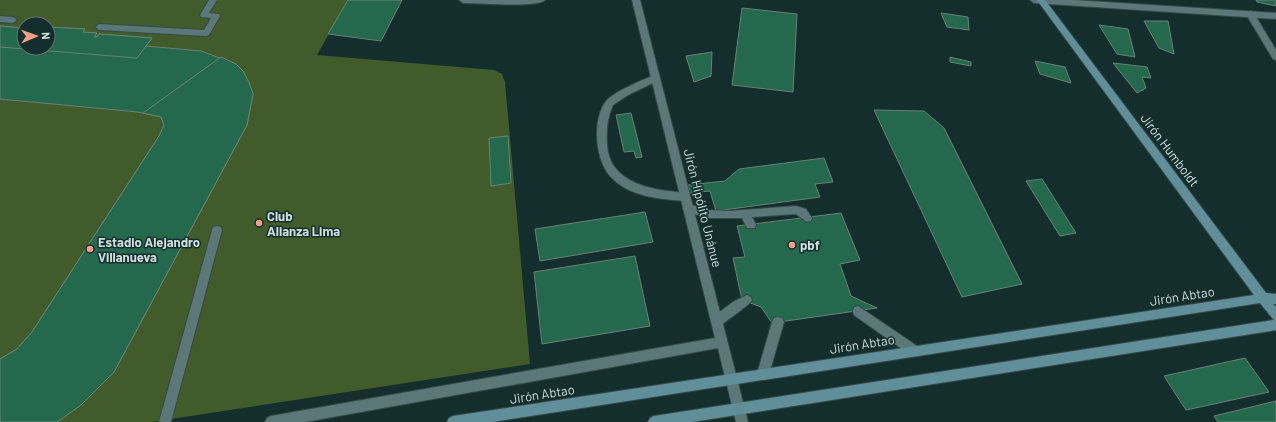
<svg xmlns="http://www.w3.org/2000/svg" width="1276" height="422" viewBox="0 0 1276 422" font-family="Barlow,sans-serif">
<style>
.green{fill:#415b2a;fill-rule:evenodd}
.building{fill:#24684d;stroke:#6a8175}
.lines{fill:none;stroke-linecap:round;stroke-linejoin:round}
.lane-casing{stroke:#364a4a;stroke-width:2}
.street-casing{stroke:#364a4a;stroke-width:2}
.secondary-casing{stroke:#364a4a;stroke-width:2}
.lane{fill:#5b7777;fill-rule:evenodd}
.street{fill:#5b7777;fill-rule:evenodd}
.secondary{fill:#608f9a;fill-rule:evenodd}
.poi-dot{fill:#f39f85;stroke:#142e2e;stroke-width:1.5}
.labels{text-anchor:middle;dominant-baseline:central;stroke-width:3;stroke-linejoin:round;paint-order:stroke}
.street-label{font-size:13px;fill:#d0dfde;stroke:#142e2e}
.poi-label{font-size:13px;font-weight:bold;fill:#d0dfde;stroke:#142e2e;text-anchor:start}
</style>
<rect width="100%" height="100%" fill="#142e2e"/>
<path class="green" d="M 0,0 L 348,0 L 317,55 L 494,70 L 502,74 L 505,82 L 530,364 L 152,422 L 0,422 ZM 24,24 L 48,24 L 48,48 L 24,48 Z"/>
<g class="building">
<path d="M 348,0 L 402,0 L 381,41 L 328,34 Z"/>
<path d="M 1256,0 L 1275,0 L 1276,6 L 1257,2 Z"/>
<path d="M 742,8 L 797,14 L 793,92 L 732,85 Z"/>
<path d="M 941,13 L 968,17 L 969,30 L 947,27 Z"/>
<path d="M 1144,21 L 1168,21 L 1174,54 L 1159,48 Z"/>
<path d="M 1099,25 L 1128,29 L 1135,57 L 1117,54 Z"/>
<path d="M 0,26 L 22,28 L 18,32 L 24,28 L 24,48 L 48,48 L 48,27 L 85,29 L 83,32 L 97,33 L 94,37 L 97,37 L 99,34 L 152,38 L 146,46 L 201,51 L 236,64 L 243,71 L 253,94 L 247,125 L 114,372 L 81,405 L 57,422 L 0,422 L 0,359 L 17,349 L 32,332 L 159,136 L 164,125 L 161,117 L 138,112 L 0,99 Z"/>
<path d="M 0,26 L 22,28 L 18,32 L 24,28 L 24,48 L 48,48 L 48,27 L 85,29 L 83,32 L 97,33 L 94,37 L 97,37 L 99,34 L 152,38 L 137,58 L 0,47 Z"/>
<path d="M 712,52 L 711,76 L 694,82 L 686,56 Z"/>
<path d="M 221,57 L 236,64 L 243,71 L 249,82 L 253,94 L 247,125 L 114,372 L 81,405 L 57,422 L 0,422 L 0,359 L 17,349 L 32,332 L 159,136 L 164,125 L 161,117 L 143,113 Z"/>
<path d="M 950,57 L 971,62 L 971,66 L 950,62 Z"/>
<path d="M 1035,61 L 1065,67 L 1071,83 L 1040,74 Z"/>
<path d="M 1113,63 L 1147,67 L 1151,78 L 1142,77 L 1146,88 L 1137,93 Z"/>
<path d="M 874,110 L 924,111 L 944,128 L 1022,284 L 962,297 Z"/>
<path d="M 631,113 L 642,157 L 636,158 L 634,151 L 624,152 L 616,115 Z"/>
<path d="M 508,136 L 511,183 L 491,186 L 489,138 Z"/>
<path d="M 824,158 L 833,182 L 815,184 L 820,197 L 716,211 L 710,191 L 690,193 L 688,185 L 725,181 L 739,169 Z"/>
<path d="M 1042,179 L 1076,233 L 1060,236 L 1026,181 Z"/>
<path d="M 645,212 L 653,242 L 540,261 L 535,229 Z"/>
<path d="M 841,213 L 860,260 L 840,264 L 851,296 L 877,308 L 772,323 L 761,307 L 742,300 L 733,258 L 745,257 L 737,226 Z"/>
<path d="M 635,256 L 650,326 L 542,344 L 534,272 Z"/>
<path d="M 1245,358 L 1269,392 L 1186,410 L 1164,376 Z"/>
<path d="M 1276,401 L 1276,422 L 1218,422 L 1214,416 Z"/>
</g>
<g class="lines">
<g class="lane-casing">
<g id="lane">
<path d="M 459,0 L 545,0 C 537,8 477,3 463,3 Z"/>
<path d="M 1250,11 L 1253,12 L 1276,50 L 1276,60 L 1273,59 L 1246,14 Z"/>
<path d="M 656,75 L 659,76 L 660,78 L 659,80 L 628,95 L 613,105 C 607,118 606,131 607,145 C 609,177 639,187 667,191 C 674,192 682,192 688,194 L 690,197 L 688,200 L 685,201 C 661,199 631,197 613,179 C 595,163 591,119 607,100 C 616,91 644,79 656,75 Z"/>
<path d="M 688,204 L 709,210 L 729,211 L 796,206 L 806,209 L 812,218 L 811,221 L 807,222 L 796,214 L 752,217 L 756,225 L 755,228 L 747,228 L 742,218 L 709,218 L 684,211 L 683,208 L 684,205 Z"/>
<path d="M 217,226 L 221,227 L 222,230 L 171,422 L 159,422 L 212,230 L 213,227 Z"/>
<path d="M 747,295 L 751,297 L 752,300 C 751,304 727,320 721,325 L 717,326 L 713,325 L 711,321 L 713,317 L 733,302 Z"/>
<path d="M 858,306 L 917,346 L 919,350 L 917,354 L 913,355 L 909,354 L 854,315 L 853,311 L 854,307 Z"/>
<path d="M 778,317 L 782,318 L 784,322 L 769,374 L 767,378 L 763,380 L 759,378 L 757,374 L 772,322 L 774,318 Z"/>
</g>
</g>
<g class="street-casing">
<g id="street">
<path d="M 209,0 L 217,0 L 209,13 L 219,14 L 220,16 L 209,35 L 206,36 L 99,30 L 95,27 L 99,24 L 204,30 L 211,18 L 201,17 L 200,15 Z"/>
<path d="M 632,0 L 640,0 L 748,422 L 736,422 L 718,348 L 305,422 L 265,422 L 267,418 L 271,416 L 715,338 Z"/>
<path d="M 1030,0 L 1074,0 L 1276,13 L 1276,19 L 1034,3 Z"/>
<path d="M 0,16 L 13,17 L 17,20 L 13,23 L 0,22 Z"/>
</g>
</g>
<g class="secondary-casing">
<path id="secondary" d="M 1037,0 L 1045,0 L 1266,293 L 1276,294 L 1276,304 L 1273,304 L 1276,307 L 1276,330 L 692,422 L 648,422 L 650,418 L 654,416 L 1274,320 L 1260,303 L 492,422 L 447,422 L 449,418 L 453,416 L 1254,295 Z"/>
</g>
<use href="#lane" class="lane"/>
<use href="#street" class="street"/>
<use href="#secondary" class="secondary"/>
</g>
<g class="poi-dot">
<circle cx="259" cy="223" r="4"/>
<circle cx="792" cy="245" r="4"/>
<circle cx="90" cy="249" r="4"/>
</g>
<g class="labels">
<g class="street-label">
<text transform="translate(1170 150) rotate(53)">Jirón Humboldt</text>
<text transform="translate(703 208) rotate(76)">Jirón Hipólito Unánue</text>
<text transform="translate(1182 296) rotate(-9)">Jirón Abtao</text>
<text transform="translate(862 344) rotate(-9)">Jirón Abtao</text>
<text transform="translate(542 394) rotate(-9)">Jirón Abtao</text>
</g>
<g class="poi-label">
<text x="267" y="216">Club<tspan x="267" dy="15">Alianza Lima</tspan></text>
<text x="98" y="242">Estadio Alejandro<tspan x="98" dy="15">Villanueva</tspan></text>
<text x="800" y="245">pbf</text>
</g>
</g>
<g transform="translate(36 36) rotate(88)"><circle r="19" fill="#142e2e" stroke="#5f7574"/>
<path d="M0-3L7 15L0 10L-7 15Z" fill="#f39f85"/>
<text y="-6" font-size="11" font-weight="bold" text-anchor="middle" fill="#d0dfde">N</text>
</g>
</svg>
